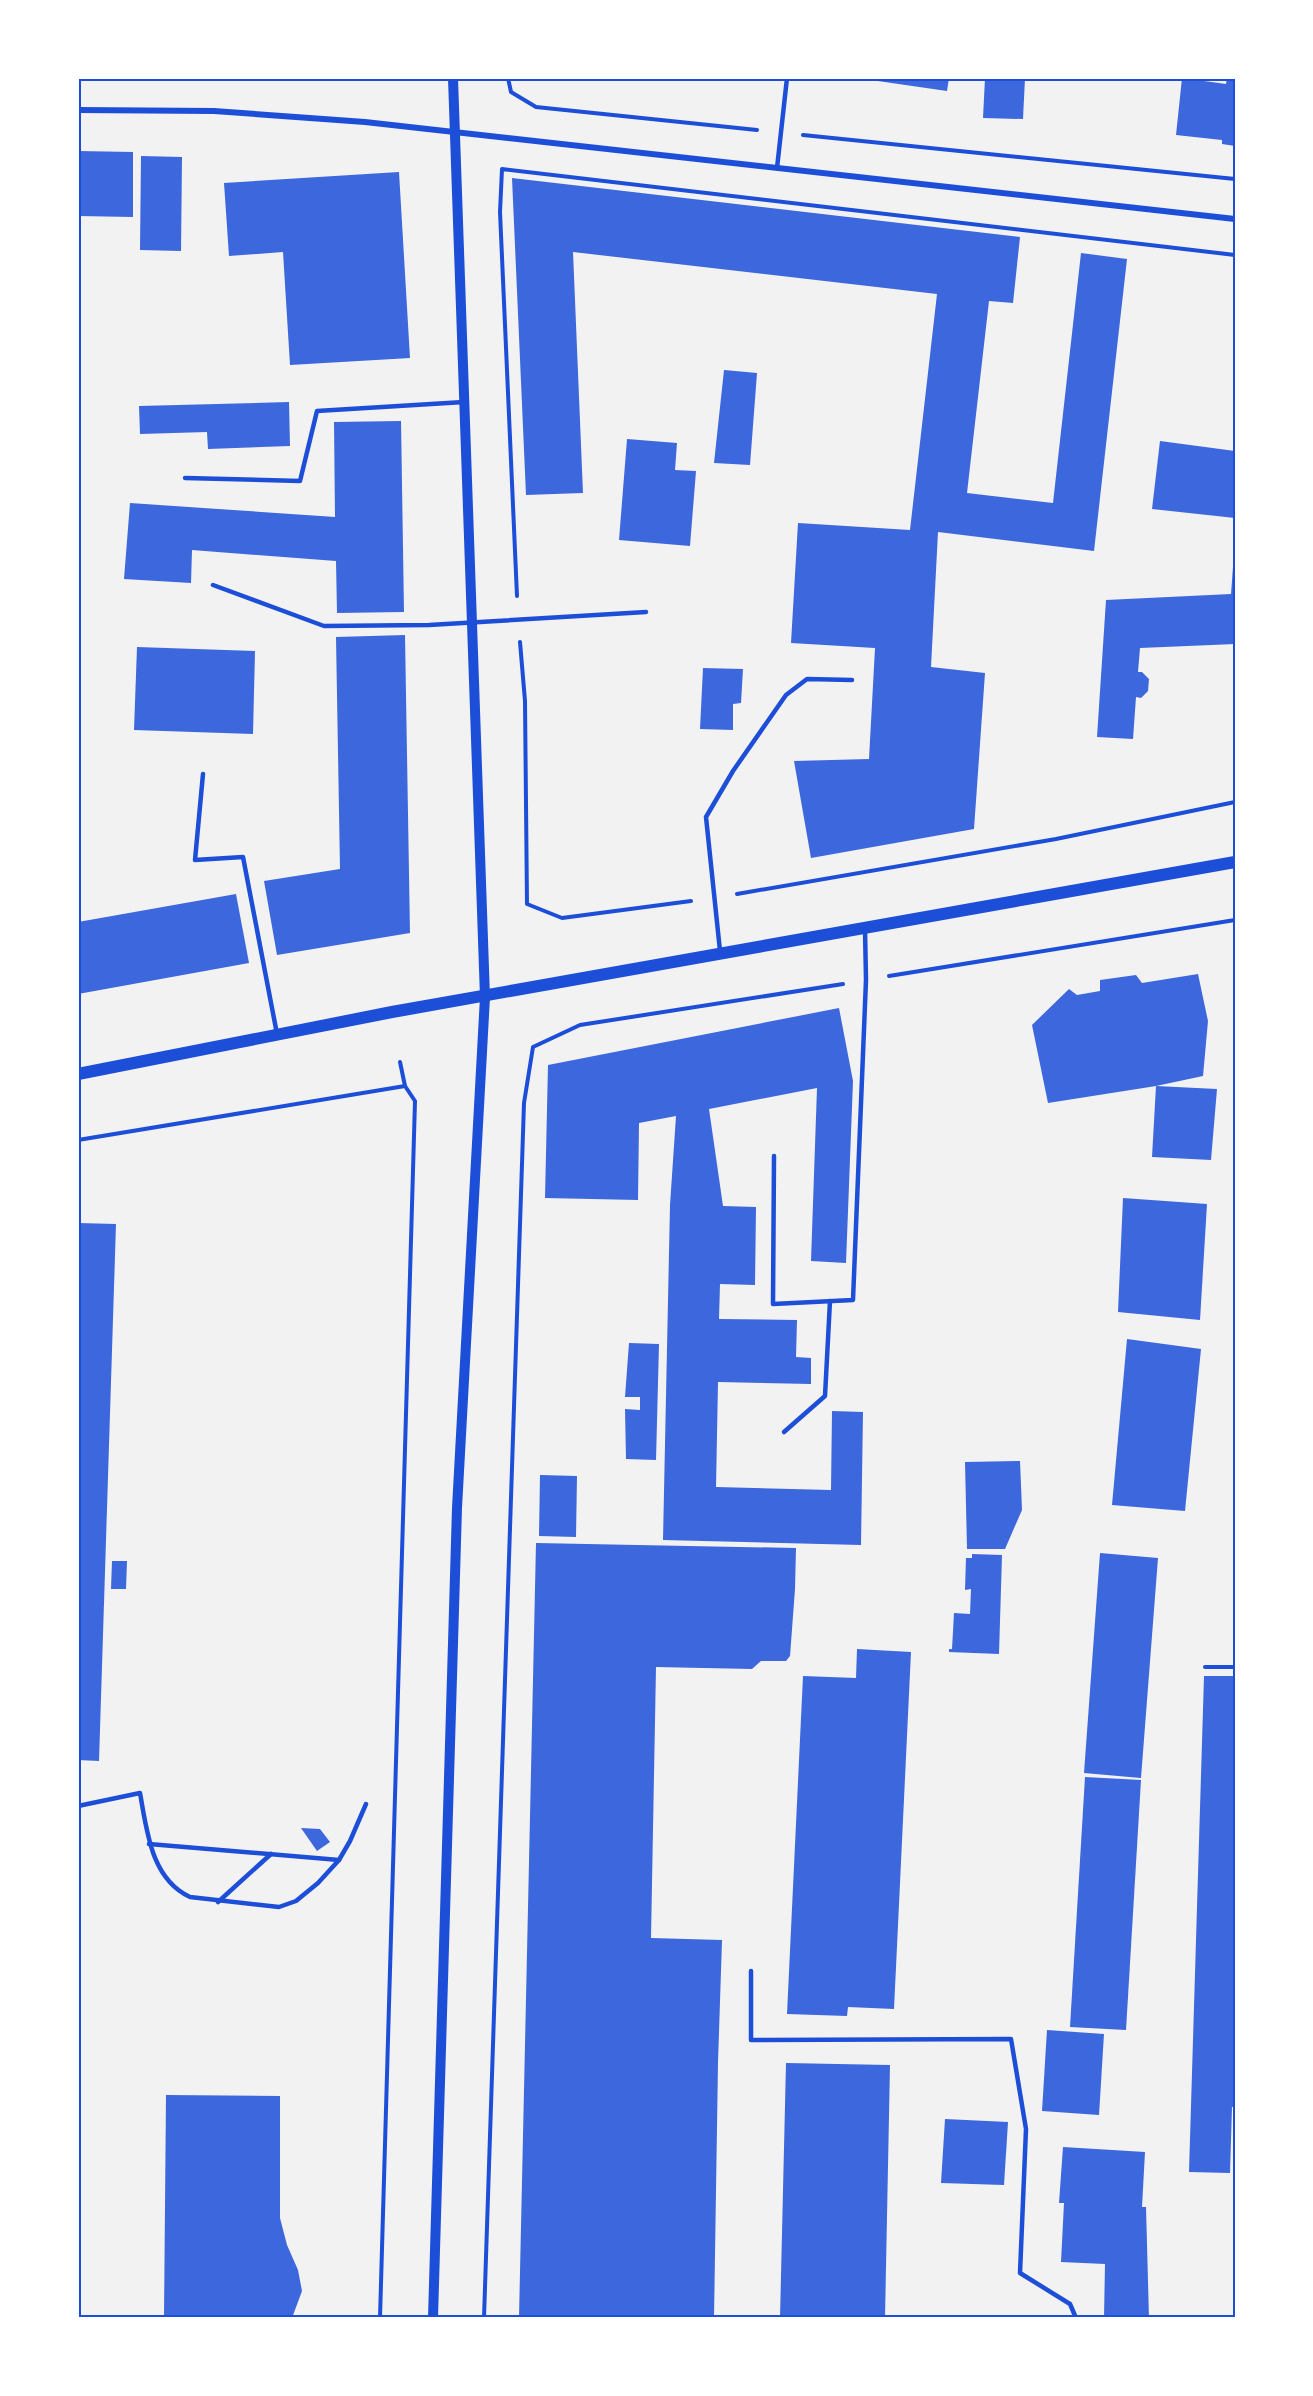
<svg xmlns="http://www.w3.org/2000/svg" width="1313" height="2396" viewBox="0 0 1313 2396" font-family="Signika,sans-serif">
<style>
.building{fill:#3d67dc}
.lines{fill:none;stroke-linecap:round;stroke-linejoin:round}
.path{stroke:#1d4ed8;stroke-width:4}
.service{stroke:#1d4ed8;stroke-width:4.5}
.minor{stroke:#1d4ed8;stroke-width:6}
.tertiary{stroke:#1d4ed8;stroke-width:10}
.secondary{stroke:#1d4ed8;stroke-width:12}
.neatline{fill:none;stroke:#1d4ed8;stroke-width:2}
</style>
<rect width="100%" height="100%" fill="#f2f2f2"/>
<g class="building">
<path d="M 857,78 L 949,78 L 947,91 Z"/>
<path d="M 985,78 L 1025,78 L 1023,119 L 983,118 Z"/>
<path d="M 1182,78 L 1226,84 L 1227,78 L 1235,78 L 1235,146 L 1222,144 L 1222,140 L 1176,135 Z"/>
<path d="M 78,151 L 133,152 L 133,217 L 78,216 Z"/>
<path d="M 141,156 L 182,157 L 181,251 L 140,250 Z"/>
<path d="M 399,172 L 410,358 L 290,365 L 283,252 L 229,256 L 224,183 Z"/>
<path d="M 512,178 L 1020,237 L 1013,303 L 989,301 L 967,493 L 1053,503 L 1081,253 L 1127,259 L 1094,551 L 938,532 L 931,667 L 985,673 L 974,829 L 811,858 L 794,761 L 869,759 L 875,648 L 791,643 L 798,523 L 910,530 L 937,294 L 573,252 L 583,493 L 526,495 Z"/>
<path d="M 724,370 L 757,373 L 750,465 L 714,463 Z"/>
<path d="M 289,402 L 290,446 L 208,449 L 207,432 L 140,434 L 139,406 Z"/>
<path d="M 401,421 L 404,612 L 337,613 L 336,561 L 192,550 L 191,583 L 124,579 L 130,503 L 335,517 L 334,422 Z"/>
<path d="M 627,439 L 677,443 L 675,470 L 696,471 L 690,546 L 619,540 Z"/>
<path d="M 1160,441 L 1235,451 L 1235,518 L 1152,509 Z"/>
<path d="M 1234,553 L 1235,644 L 1140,648 L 1138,672 L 1142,672 L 1149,679 L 1148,691 L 1141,698 L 1136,697 L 1133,739 L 1097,737 L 1106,600 L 1231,594 Z"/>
<path d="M 405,635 L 410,933 L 277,955 L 264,881 L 340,869 L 336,637 Z"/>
<path d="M 137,647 L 255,651 L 253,734 L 134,730 Z"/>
<path d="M 703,668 L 743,669 L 741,703 L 733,704 L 733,730 L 700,729 Z"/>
<path d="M 236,894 L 249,963 L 78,994 L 78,922 Z"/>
<path d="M 1198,974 L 1208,1021 L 1203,1076 L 1156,1086 L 1217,1089 L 1211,1160 L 1152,1157 L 1156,1086 L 1048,1103 L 1032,1025 L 1069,989 L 1077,995 L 1100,991 L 1100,980 L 1136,975 L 1142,983 Z"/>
<path d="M 839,1008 L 853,1081 L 846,1263 L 811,1261 L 817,1088 L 709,1109 L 723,1206 L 756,1207 L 755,1285 L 720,1284 L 719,1319 L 797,1320 L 796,1357 L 811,1358 L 811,1384 L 718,1382 L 716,1487 L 831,1490 L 832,1411 L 863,1412 L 861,1545 L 663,1540 L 670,1205 L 676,1116 L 639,1123 L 638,1200 L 545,1198 L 548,1065 Z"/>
<path d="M 1123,1198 L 1207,1204 L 1200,1320 L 1118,1312 Z"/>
<path d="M 78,1223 L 116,1224 L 99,1761 L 78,1760 Z"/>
<path d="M 1127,1339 L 1201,1349 L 1185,1511 L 1112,1505 Z"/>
<path d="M 629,1343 L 659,1344 L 656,1460 L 626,1459 L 625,1409 L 640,1410 L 640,1397 L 625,1397 Z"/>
<path d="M 1020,1461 L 1022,1510 L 1005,1549 L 967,1549 L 965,1462 Z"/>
<path d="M 540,1475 L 577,1476 L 576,1537 L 539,1536 Z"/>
<path d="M 536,1543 L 796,1548 L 795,1589 L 790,1656 L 786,1661 L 761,1661 L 752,1669 L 656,1667 L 651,1938 L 722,1940 L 718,2063 L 714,2318 L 519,2318 Z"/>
<path d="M 1100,1553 L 1158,1558 L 1141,1778 L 1084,1773 Z"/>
<path d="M 972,1554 L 1002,1555 L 999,1654 L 949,1652 L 949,1649 L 952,1649 L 954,1613 L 970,1614 L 971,1589 L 965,1590 L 966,1558 L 972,1558 Z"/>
<path d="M 112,1561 L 127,1561 L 126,1589 L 111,1589 Z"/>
<path d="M 857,1649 L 911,1652 L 894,2009 L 848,2007 L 847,2016 L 787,2014 L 803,1676 L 856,1678 Z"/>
<path d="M 1204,1676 L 1235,1676 L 1235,2107 L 1232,2107 L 1230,2173 L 1189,2172 Z"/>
<path d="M 1085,1777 L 1141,1780 L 1126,2030 L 1070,2027 Z"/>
<path d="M 301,1828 L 320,1829 L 330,1842 L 317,1851 Z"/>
<path d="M 1047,2030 L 1104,2034 L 1099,2115 L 1042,2111 Z"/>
<path d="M 786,2063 L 890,2065 L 885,2318 L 780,2318 Z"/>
<path d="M 166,2095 L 280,2096 L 280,2218 L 287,2245 L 298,2270 L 302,2291 L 292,2318 L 164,2318 Z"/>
<path d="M 945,2119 L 1008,2122 L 1004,2185 L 941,2183 Z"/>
<path d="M 1063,2147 L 1145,2152 L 1142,2207 L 1146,2207 L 1149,2318 L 1104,2318 L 1105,2264 L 1061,2262 L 1064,2203 L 1059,2203 Z"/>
</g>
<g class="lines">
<g class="path">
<path d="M 508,78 L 511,92 L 536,107 L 757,130"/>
<path d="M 803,135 L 1235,179"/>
<path d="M 517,596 L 500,212 L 502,169 L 1235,255"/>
<path d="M 520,642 L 525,701 L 527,904 L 562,918 L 691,901"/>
<path d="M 737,894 L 1056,839 L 1235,802"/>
<path d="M 889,976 L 1235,920"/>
<path d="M 400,1062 L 405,1086"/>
<path d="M 78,1140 L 405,1086 L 415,1101 L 380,2318"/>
<path d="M 1205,1667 L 1235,1667"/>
<path d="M 484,2318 L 524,1103 L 533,1047 L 580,1025 L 843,984"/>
</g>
<g class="service">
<path d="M 777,168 L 787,78"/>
<path d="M 185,478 L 300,481 L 317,411 L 464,402"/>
<path d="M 213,585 L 324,626 L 429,625 L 646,612"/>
<path d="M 203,774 L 195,860 L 243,857 L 277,1034"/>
<path d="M 720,951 L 706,817 L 733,771 L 786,695 L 807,679 L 852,680"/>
<path d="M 774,1156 L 773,1304 L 853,1300 L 866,980 L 865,929"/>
<path d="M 784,1432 L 825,1396 L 830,1301"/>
<path d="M 78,1806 L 140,1793 C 147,1831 151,1879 190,1897 L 279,1907 L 296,1901 L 318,1883 L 339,1860 L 350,1841 L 366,1804"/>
<path d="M 149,1844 L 339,1860"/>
<path d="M 218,1902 L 271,1854"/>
<path d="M 751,1971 L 751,2040 L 1011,2039 L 1026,2129 L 1020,2273 L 1070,2304 L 1076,2318"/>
</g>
<path class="minor" d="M 78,110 L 214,111 L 365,122 L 1235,219"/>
<path class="tertiary" d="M 433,2318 L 457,1508 L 485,997 L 453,78"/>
<path class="secondary" d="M 78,1074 L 392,1012 L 1235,862"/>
</g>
<rect width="1313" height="2396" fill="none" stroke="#ffffff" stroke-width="159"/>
<rect x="80" y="80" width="1154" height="2236" class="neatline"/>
</svg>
